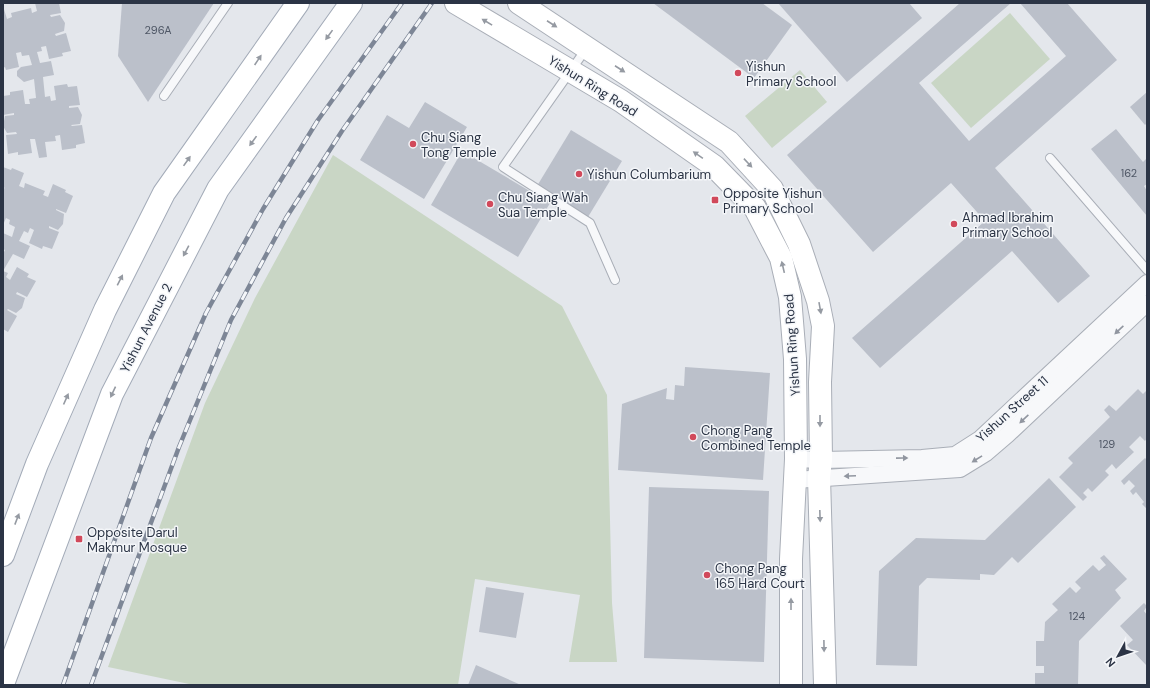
<svg xmlns="http://www.w3.org/2000/svg" width="1150" height="688" viewBox="0 0 1150 688" font-family="'DM Sans',sans-serif">
<style>
.green{fill:#c9d6c5}
.building{fill:#bbc0ca}
.lines{fill:none;stroke-linecap:round;stroke-linejoin:round}
.lane-casing{stroke:#a9aeb7;stroke-width:10}
.street-casing{stroke:#a9aeb7;stroke-width:18}
.secondary-casing{stroke:#a9aeb7;stroke-width:24}
.primary-casing{stroke:#a3abb8;stroke-width:24}
.lane{stroke:#f7f8fa;stroke-width:8}
.street{stroke:#f7f8fa;stroke-width:16}
.secondary{stroke:#fff;stroke-width:22}
.primary{stroke:#fff;stroke-width:22}
.rail-casing{stroke:#7d8696;stroke-width:4.5}
.rail{stroke:#f4f6f9;stroke-width:3;stroke-dasharray:9;stroke-linecap:butt}
.oneway{fill:#959aa2}
.oneway2{fill:#9196a0}
.poi-dot{fill:#d1495b;stroke:#f4f6f9;stroke-width:1.5}
.labels{text-anchor:middle;dominant-baseline:central;stroke-width:3;stroke-linejoin:round;paint-order:stroke}
.number-label{font-size:11px;fill:#4f5766}
.poi-label{font-size:13px;fill:#2b3445;stroke:#f4f6f9;text-anchor:start}
.street-label{font-size:13px;fill:#2b3445;stroke:#f4f6f9}
</style>
<rect width="100%" height="100%" fill="#e4e7ec"/>
<g class="green">
<path d="M 1010,13 L 1050,59 L 971,128 L 931,83 Z"/>
<path d="M 800,70 L 827,102 L 772,148 L 745,116 Z"/>
<path d="M 333,155 L 562,306 L 607,395 L 612,603 L 617,662 L 569,662 L 580,595 L 475,579 L 458,685 L 194,685 L 108,667 L 205,403 L 255,298 Z"/>
</g>
<g class="building">
<path d="M 35,3 L 59,3 L 61,13 L 50,15 L 51,17 L 60,15 L 65,23 L 64,31 L 55,34 L 56,36 L 66,33 L 71,51 L 62,53 L 63,56 L 49,59 L 46,46 L 41,47 L 42,51 L 37,52 L 40,63 L 51,61 L 54,75 L 43,77 L 45,97 L 50,96 L 51,101 L 56,100 L 54,86 L 67,84 L 68,87 L 77,86 L 80,105 L 69,106 L 69,108 L 78,107 L 82,115 L 80,124 L 71,125 L 72,126 L 82,125 L 85,143 L 76,145 L 76,148 L 62,150 L 60,135 L 55,136 L 56,141 L 45,142 L 47,157 L 39,158 L 35,139 L 30,139 L 32,153 L 18,155 L 18,152 L 8,154 L 6,135 L 17,134 L 16,132 L 7,133 L 3,126 L 5,116 L 14,115 L 14,113 L 3,115 L 3,96 L 10,95 L 10,92 L 23,90 L 25,104 L 30,104 L 29,99 L 36,98 L 34,79 L 24,82 L 17,76 L 17,71 L 21,67 L 32,65 L 29,55 L 22,56 L 21,52 L 16,53 L 19,67 L 6,70 L 5,67 L 3,68 L 3,6 L 7,19 L 12,17 L 11,13 L 31,8 L 32,13 L 37,11 Z"/>
<path d="M 122,3 L 214,3 L 148,102 L 118,56 Z"/>
<path d="M 653,3 L 762,3 L 792,25 L 754,78 Z"/>
<path d="M 778,3 L 909,3 L 922,18 L 847,82 Z"/>
<path d="M 960,3 L 1011,3 L 919,83 L 969,141 L 1066,56 L 1020,3 L 1067,3 L 1117,60 L 995,168 L 1090,276 L 1058,303 L 1012,251 L 880,368 L 852,338 L 985,221 L 951,183 L 873,252 L 787,155 Z"/>
<path d="M 1147,92 L 1147,123 L 1145,125 L 1130,107 Z"/>
<path d="M 425,102 L 467,127 L 424,199 L 360,160 L 387,115 L 409,128 Z"/>
<path d="M 1116,129 L 1143,162 L 1147,158 L 1147,184 L 1144,186 L 1147,191 L 1147,216 L 1091,149 Z"/>
<path d="M 571,130 L 622,161 L 588,217 L 537,186 Z"/>
<path d="M 462,151 L 550,203 L 518,257 L 431,205 Z"/>
<path d="M 3,167 L 11,170 L 12,168 L 24,173 L 19,186 L 24,188 L 25,183 L 45,191 L 43,195 L 48,197 L 53,184 L 66,190 L 65,192 L 73,196 L 66,213 L 56,209 L 56,210 L 64,214 L 63,224 L 58,230 L 49,226 L 49,228 L 59,232 L 52,249 L 43,246 L 42,249 L 29,243 L 34,230 L 30,228 L 28,233 L 24,231 L 19,241 L 30,246 L 24,259 L 13,254 L 3,271 L 8,273 L 6,277 L 10,280 L 17,267 L 29,274 L 27,277 L 36,281 L 27,297 L 17,292 L 16,294 L 25,298 L 22,308 L 16,313 L 8,309 L 7,310 L 17,316 L 8,332 L 3,329 L 3,254 L 5,250 L 3,249 L 3,233 L 12,237 L 15,227 L 9,224 L 10,220 L 6,218 L 3,225 L 3,189 L 5,188 L 3,187 Z"/>
<path d="M 685,367 L 770,373 L 763,480 L 618,470 L 622,404 L 667,388 L 666,399 L 674,400 L 675,385 L 684,386 Z"/>
<path d="M 1138,389 L 1143,394 L 1147,390 L 1147,438 L 1145,441 L 1140,436 L 1129,447 L 1134,452 L 1116,469 L 1112,464 L 1105,471 L 1109,475 L 1092,492 L 1088,488 L 1083,493 L 1087,497 L 1083,501 L 1059,477 L 1073,463 L 1068,458 L 1110,417 L 1104,410 L 1109,405 L 1116,411 Z"/>
<path d="M 1145,458 L 1147,460 L 1147,509 L 1142,504 L 1144,502 L 1136,492 L 1133,495 L 1130,491 L 1135,486 L 1129,480 L 1124,485 L 1121,481 Z"/>
<path d="M 1049,478 L 1076,507 L 1018,563 L 1012,557 L 994,575 L 980,574 L 980,580 L 927,578 L 919,586 L 917,666 L 876,665 L 879,571 L 916,538 L 985,540 Z"/>
<path d="M 649,487 L 769,491 L 764,662 L 644,658 Z"/>
<path d="M 1104,555 L 1127,579 L 1115,590 L 1121,598 L 1079,641 L 1078,685 L 1035,685 L 1035,673 L 1044,673 L 1044,666 L 1036,666 L 1036,641 L 1044,641 L 1045,622 L 1058,610 L 1052,604 L 1070,587 L 1076,593 L 1081,588 L 1075,582 L 1093,565 L 1099,571 L 1106,565 L 1100,558 Z"/>
<path d="M 486,587 L 524,593 L 516,638 L 479,632 Z"/>
<path d="M 1144,603 L 1147,606 L 1144,611 L 1147,615 L 1147,666 L 1127,645 L 1133,640 L 1120,626 Z"/>
<path d="M 476,665 L 521,685 L 468,685 Z"/>
</g>
<g class="lines">
<g class="lane-casing">
<g id="lane">
<path d="M 586,49 L 503,167 L 590,223 L 615,280"/>
<path d="M 164,96 L 228,3"/>
<path d="M 1050,158 L 1147,270"/>
</g>
</g>
<g class="street-casing">
<g id="street">
<path d="M 796,459 L 821,460 L 922,458 L 955,455 L 980,439 L 1147,283"/>
<path d="M 795,480 L 960,469 L 986,453 L 1007,435 L 1147,303"/>
</g>
</g>
<g class="secondary-casing">
<g id="secondary">
<path d="M 456,3 L 621,101 L 714,166 L 755,208 L 781,258 L 790,297 L 795,359 L 796,459 L 791,559 L 791,685"/>
<path d="M 519,3 L 729,142 L 772,189 L 799,244 L 818,301 L 823,326 L 820,382 L 821,460 L 819,477 L 825,685"/>
</g>
</g>
<g class="primary-casing">
<g id="primary">
<path d="M 3,555 L 37,464 L 105,310 L 164,193 L 298,3"/>
<path d="M 3,684 L 112,394 L 218,189 L 351,3"/>
</g>
</g>
<use href="#lane" class="lane"/>
<use href="#street" class="street"/>
<use href="#secondary" class="secondary"/>
<use href="#primary" class="primary"/>
<g class="rail-casing">
<g id="rail">
<path d="M 63,685 L 151,438 L 206,313 L 263,209 L 318,120 L 402,3"/>
<path d="M 91,685 L 179,447 L 231,320 L 286,218 L 342,131 L 432,3"/>
</g>
</g>
<use href="#rail" class="rail"/>
</g>
<defs><path id="oneway-solid" d="M-6-.8H1V-3.2L6.5 0L1 3.2V.8H-6Z"/></defs>
<g class="oneway">
<use href="#oneway-solid" transform="translate(487 22) rotate(-149)"/>
<use href="#oneway-solid" transform="translate(552 24) rotate(33)"/>
<use href="#oneway-solid" transform="translate(329 35) rotate(126)"/>
<use href="#oneway-solid" transform="translate(258 60) rotate(-56)"/>
<use href="#oneway-solid" transform="translate(620 69) rotate(33)"/>
<use href="#oneway-solid" transform="translate(253 141) rotate(126)"/>
<use href="#oneway-solid" transform="translate(698 155) rotate(-145)"/>
<use href="#oneway-solid" transform="translate(187 161) rotate(-55)"/>
<use href="#oneway-solid" transform="translate(748 163) rotate(47)"/>
<use href="#oneway-solid" transform="translate(186 251) rotate(118)"/>
<use href="#oneway-solid" transform="translate(783 267) rotate(-103)"/>
<use href="#oneway-solid" transform="translate(120 280) rotate(-63)"/>
<use href="#oneway-solid" transform="translate(820 308) rotate(80)"/>
<use href="#oneway-solid" transform="translate(113 392) rotate(115)"/>
<use href="#oneway-solid" transform="translate(66 399) rotate(-66)"/>
<use href="#oneway-solid" transform="translate(820 421) rotate(90)"/>
<use href="#oneway-solid" transform="translate(820 516) rotate(88)"/>
<use href="#oneway-solid" transform="translate(17 519) rotate(-69)"/>
<use href="#oneway-solid" transform="translate(791 604) rotate(-90)"/>
<use href="#oneway-solid" transform="translate(824 646) rotate(89)"/>
</g>
<g class="oneway2">
<use href="#oneway-solid" transform="translate(1119 330) rotate(137)"/>
<use href="#oneway-solid" transform="translate(1024 419) rotate(137)"/>
<use href="#oneway-solid" transform="translate(902 458) rotate(-1)"/>
<use href="#oneway-solid" transform="translate(977 459) rotate(148)"/>
<use href="#oneway-solid" transform="translate(850 476) rotate(177)"/>
</g>
<g class="poi-dot">
<circle cx="738" cy="73" r="4"/>
<circle cx="413" cy="144" r="4"/>
<circle cx="579" cy="174" r="4"/>
<rect x="711" y="196" width="8" height="8" rx="2"/>
<circle cx="490" cy="204" r="4"/>
<circle cx="954" cy="224" r="4"/>
<circle cx="693" cy="437" r="4"/>
<rect x="75" y="535" width="8" height="8" rx="2"/>
<circle cx="707" cy="575" r="4"/>
</g>
<g class="labels">
<g class="number-label">
<text x="158" y="30">296A</text>
<text x="1129" y="173">162</text>
<text x="1107" y="444">129</text>
<text x="1077" y="616">124</text>
</g>
<g class="poi-label">
<text x="746" y="66">Yishun<tspan x="746" dy="15">Primary School</tspan></text>
<text x="421" y="137">Chu Siang<tspan x="421" dy="15">Tong Temple</tspan></text>
<text x="587" y="174">Yishun Columbarium</text>
<text x="723" y="193">Opposite Yishun<tspan x="723" dy="15">Primary School</tspan></text>
<text x="498" y="197">Chu Siang Wah<tspan x="498" dy="15">Sua Temple</tspan></text>
<text x="962" y="217">Ahmad Ibrahim<tspan x="962" dy="15">Primary School</tspan></text>
<text x="701" y="430">Chong Pang<tspan x="701" dy="15">Combined Temple</tspan></text>
<text x="87" y="532">Opposite Darul<tspan x="87" dy="15">Makmur Mosque</tspan></text>
<text x="715" y="568">Chong Pang<tspan x="715" dy="15">165 Hard Court</tspan></text>
</g>
<g class="street-label">
<text transform="translate(593 86) rotate(32)">Yishun Ring Road</text>
<text transform="translate(146 328) rotate(-63)">Yishun Avenue 2</text>
<text transform="translate(792 345) rotate(-94)">Yishun Ring Road</text>
<text transform="translate(1012 409) rotate(-42)">Yishun Street 11</text>
</g>
</g>
<rect width="1150" height="688" fill="none" stroke="#2b3445" stroke-width="8"/>
<g transform="translate(1118 656) rotate(230)" stroke="#f4f6f9" stroke-width="3" paint-order="stroke">
<path d="M0-3L7 15L0 10L-7 15Z" fill="#2b3445"/>
<text y="-6" font-size="11" font-weight="bold" text-anchor="middle" fill="#2b3445">N</text>
</g>
</svg>
